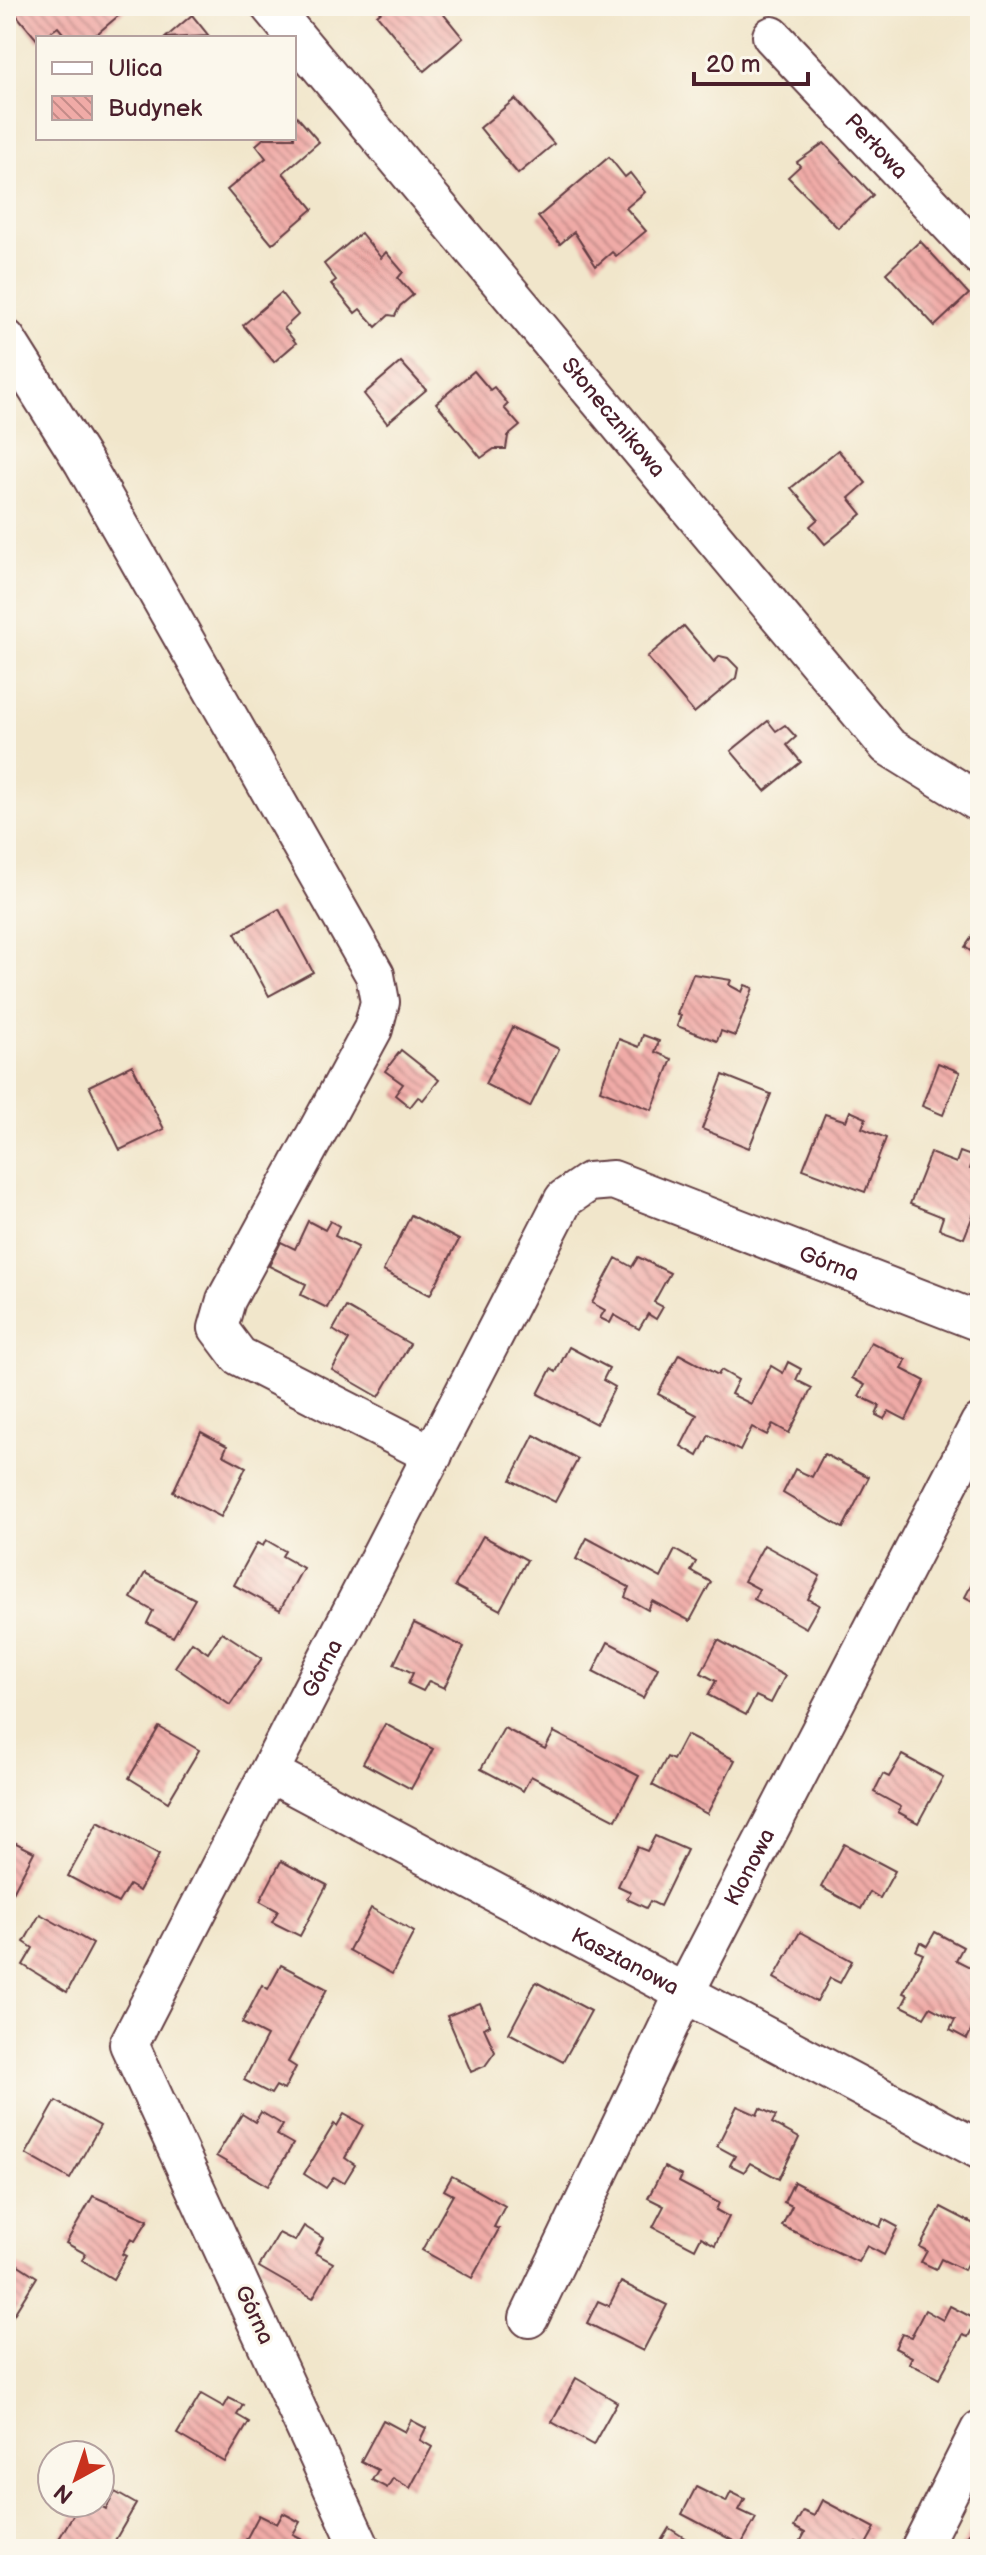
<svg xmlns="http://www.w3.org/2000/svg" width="986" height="2555" viewBox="0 0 986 2555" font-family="'Balsamiq Sans',sans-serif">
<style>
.building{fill:url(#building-back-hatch)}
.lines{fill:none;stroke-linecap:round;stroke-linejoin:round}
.street-casing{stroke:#633d43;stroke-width:42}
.street{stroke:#fff;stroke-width:38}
.labels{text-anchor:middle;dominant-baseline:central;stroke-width:6;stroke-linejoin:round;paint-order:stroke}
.street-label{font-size:22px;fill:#4a1f2b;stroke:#fbf7ec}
</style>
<defs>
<pattern id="building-back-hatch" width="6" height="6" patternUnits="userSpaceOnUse" patternTransform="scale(2)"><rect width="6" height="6" fill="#f0aba7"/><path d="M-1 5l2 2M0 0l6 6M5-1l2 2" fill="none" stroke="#c48b88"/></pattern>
</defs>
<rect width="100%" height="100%" fill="#fbf7ec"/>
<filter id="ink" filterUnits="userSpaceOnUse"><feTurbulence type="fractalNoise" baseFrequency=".0125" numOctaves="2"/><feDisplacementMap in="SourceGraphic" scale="16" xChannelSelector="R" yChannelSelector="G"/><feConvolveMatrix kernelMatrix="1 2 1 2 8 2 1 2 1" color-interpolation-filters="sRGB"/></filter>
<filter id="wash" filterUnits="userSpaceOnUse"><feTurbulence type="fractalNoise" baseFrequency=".006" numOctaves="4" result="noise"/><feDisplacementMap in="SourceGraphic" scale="32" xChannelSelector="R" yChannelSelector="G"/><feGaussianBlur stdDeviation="1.8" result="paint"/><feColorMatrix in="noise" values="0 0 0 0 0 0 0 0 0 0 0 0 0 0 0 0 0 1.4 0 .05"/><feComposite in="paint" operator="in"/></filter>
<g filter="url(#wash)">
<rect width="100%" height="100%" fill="#f1e6cb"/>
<g id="blocks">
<g class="building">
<path d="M 18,6 L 130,6 L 92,38 L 67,38 L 58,27 L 38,41 L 13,11 Z"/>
<path d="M 388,6 L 437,6 L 463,38 L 424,71 L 377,15 Z"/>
<path d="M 192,15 L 209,36 L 165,38 Z"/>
<path d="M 515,99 L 554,144 L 518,174 L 480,128 Z"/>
<path d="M 294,113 L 319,142 L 283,173 L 313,209 L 272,244 L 227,190 L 266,158 L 256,145 L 264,138 L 294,138 Z"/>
<path d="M 824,143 L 873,195 L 838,228 L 788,177 L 800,166 L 797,162 Z"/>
<path d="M 609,157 L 625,177 L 630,173 L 645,192 L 626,208 L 646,231 L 616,256 L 612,252 L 596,266 L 574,232 L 560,244 L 538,217 Z"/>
<path d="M 361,233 L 381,258 L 386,252 L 403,272 L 398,278 L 413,295 L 400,306 L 395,316 L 389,315 L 376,327 L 360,309 L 355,313 L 331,284 L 336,280 L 324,264 Z"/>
<path d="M 920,241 L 969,294 L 935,326 L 886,273 Z"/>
<path d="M 281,293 L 298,315 L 284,328 L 296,343 L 274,362 L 243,325 Z"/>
<path d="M 401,362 L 426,390 L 387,423 L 364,394 Z"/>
<path d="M 474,371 L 490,390 L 494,387 L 508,404 L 504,408 L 520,426 L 508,436 L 506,449 L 494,449 L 481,458 L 436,403 Z"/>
<path d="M 838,450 L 866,483 L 849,498 L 862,514 L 825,544 L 810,526 L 818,519 L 791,488 Z"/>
<path d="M 684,626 L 714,662 L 720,656 L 728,658 L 738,668 L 736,678 L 694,713 L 647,657 Z"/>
<path d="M 768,721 L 776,731 L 785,725 L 796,737 L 787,745 L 801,762 L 765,791 L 731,751 Z"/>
<path d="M 279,909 L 313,972 L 269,996 L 235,933 Z"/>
<path d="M 980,925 L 980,958 L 965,947 Z"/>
<path d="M 693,974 L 731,980 L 729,985 L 742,992 L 745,985 L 753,988 L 735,1036 L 721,1031 L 717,1041 L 677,1026 L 681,1015 L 677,1014 Z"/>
<path d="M 513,1027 L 559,1049 L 530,1107 L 485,1084 Z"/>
<path d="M 643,1035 L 659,1041 L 655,1052 L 672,1059 L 652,1110 L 600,1090 L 619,1039 L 639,1047 Z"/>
<path d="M 401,1050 L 439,1080 L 423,1100 L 418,1097 L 410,1107 L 395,1095 L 403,1084 L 385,1071 Z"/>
<path d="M 938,1063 L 960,1072 L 943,1115 L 922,1106 Z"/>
<path d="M 132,1065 L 164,1129 L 120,1150 L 89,1086 Z"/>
<path d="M 723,1075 L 771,1094 L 749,1148 L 702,1129 Z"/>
<path d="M 850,1111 L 866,1118 L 862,1128 L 886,1138 L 865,1192 L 803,1169 L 825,1114 L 846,1121 Z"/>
<path d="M 960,1152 L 974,1157 L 970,1169 L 980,1173 L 980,1198 L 964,1238 L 939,1229 L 943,1217 L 910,1204 L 930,1153 L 956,1163 Z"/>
<path d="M 411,1215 L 459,1240 L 430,1295 L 383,1271 Z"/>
<path d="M 308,1221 L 325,1230 L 330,1221 L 339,1226 L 335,1236 L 358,1247 L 327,1308 L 301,1295 L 306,1284 L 269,1266 L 281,1242 L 295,1249 Z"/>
<path d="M 638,1257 L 670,1273 L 654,1302 L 663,1307 L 656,1319 L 648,1314 L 639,1329 L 614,1315 L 610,1323 L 600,1318 L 605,1310 L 592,1303 L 616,1258 L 632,1267 Z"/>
<path d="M 346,1307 L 410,1344 L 379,1397 L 332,1370 L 349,1340 L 333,1330 Z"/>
<path d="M 871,1342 L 906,1360 L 902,1369 L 925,1381 L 906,1420 L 889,1411 L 884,1419 L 876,1415 L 880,1406 L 859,1396 L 865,1385 L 852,1378 Z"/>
<path d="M 569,1347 L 609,1368 L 603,1380 L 615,1387 L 596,1424 L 538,1394 L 551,1369 L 556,1372 Z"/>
<path d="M 679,1354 L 718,1375 L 721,1370 L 738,1380 L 731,1394 L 751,1404 L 771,1366 L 783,1373 L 788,1362 L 801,1369 L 796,1380 L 812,1388 L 789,1433 L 773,1424 L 767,1435 L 752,1427 L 740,1451 L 709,1435 L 698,1456 L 681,1446 L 697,1415 L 658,1394 Z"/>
<path d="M 201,1432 L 227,1446 L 223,1455 L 246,1467 L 221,1517 L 173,1492 Z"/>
<path d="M 534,1435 L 578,1459 L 555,1502 L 511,1480 Z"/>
<path d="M 824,1454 L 869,1477 L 843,1528 L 783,1493 L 795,1469 L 812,1477 Z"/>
<path d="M 483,1536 L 527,1560 L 500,1610 L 455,1586 Z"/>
<path d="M 587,1538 L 661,1578 L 675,1550 L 696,1562 L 691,1571 L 711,1582 L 690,1621 L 652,1601 L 648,1610 L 625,1597 L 629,1587 L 576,1559 Z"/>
<path d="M 266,1540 L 285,1551 L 282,1556 L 303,1568 L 280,1610 L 234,1585 L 257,1543 L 263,1546 Z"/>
<path d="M 764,1545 L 820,1576 L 808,1599 L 819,1605 L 806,1628 L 754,1599 L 759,1589 L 744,1581 Z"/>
<path d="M 980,1569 L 980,1605 L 965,1597 Z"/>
<path d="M 145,1573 L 195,1599 L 173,1637 L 147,1623 L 153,1611 L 131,1598 Z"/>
<path d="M 414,1623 L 464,1647 L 444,1688 L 429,1681 L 423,1691 L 408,1684 L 413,1673 L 394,1664 Z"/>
<path d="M 222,1632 L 262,1658 L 230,1705 L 175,1667 L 192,1642 L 208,1653 Z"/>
<path d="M 718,1640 L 785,1676 L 771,1703 L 756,1696 L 746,1715 L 708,1695 L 716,1681 L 701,1673 Z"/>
<path d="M 608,1642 L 658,1668 L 643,1698 L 593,1672 Z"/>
<path d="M 385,1724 L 433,1749 L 411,1789 L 363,1763 Z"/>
<path d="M 159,1727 L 199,1750 L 168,1802 L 129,1778 Z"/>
<path d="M 504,1728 L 545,1749 L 554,1732 L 639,1776 L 616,1820 L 531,1776 L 523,1791 L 481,1769 Z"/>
<path d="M 686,1735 L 735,1760 L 707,1814 L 652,1785 L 667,1757 L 673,1760 Z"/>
<path d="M 902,1755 L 943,1777 L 918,1823 L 898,1812 L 901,1807 L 874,1792 L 883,1774 L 889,1777 Z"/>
<path d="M 98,1822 L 159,1855 L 139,1891 L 129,1885 L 118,1903 L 68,1876 Z"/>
<path d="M 655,1836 L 687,1850 L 660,1906 L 650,1901 L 646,1908 L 627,1899 L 631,1892 L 618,1886 L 637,1847 L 647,1851 Z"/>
<path d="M 6,1838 L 34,1852 L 11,1896 L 6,1893 Z"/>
<path d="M 844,1844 L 895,1871 L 880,1898 L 870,1892 L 861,1909 L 821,1887 Z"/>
<path d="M 281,1861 L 327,1885 L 300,1936 L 272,1922 L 278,1911 L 260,1901 Z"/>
<path d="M 371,1908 L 414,1932 L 392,1974 L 349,1950 Z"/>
<path d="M 40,1914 L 93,1944 L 67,1992 L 23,1965 L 33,1948 L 24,1942 Z"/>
<path d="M 800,1932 L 852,1961 L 840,1983 L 830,1978 L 817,2002 L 774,1978 Z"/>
<path d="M 935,1932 L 963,1947 L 956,1960 L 980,1972 L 980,2033 L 972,2029 L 967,2039 L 950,2030 L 955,2020 L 930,2007 L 924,2017 L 902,2006 L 908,1995 L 903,1993 L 923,1954 L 916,1951 L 920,1942 L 927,1946 Z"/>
<path d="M 281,1965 L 327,1989 L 288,2062 L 296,2067 L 284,2090 L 276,2086 L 271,2094 L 244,2080 L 267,2036 L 242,2023 L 262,1985 L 268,1989 Z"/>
<path d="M 536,1982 L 591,2011 L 563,2062 L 509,2033 Z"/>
<path d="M 480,2003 L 490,2025 L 484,2028 L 495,2052 L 485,2066 L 471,2072 L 447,2016 Z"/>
<path d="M 56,2101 L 100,2126 L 70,2179 L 26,2154 Z"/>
<path d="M 737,2106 L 757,2115 L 760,2108 L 776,2116 L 772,2123 L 799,2138 L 779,2179 L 750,2163 L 744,2172 L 730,2165 L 735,2156 L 717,2146 Z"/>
<path d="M 261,2112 L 283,2125 L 277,2135 L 293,2144 L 268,2186 L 216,2156 L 242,2114 L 255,2122 Z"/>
<path d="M 344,2114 L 363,2125 L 345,2158 L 355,2165 L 344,2183 L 334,2177 L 326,2188 L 304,2174 L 334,2124 L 337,2126 Z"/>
<path d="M 664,2167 L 682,2176 L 679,2182 L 719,2203 L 716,2210 L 729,2217 L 715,2245 L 701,2237 L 695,2249 L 653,2227 L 664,2206 L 648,2198 Z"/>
<path d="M 452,2176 L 505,2206 L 494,2227 L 499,2229 L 472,2278 L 422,2250 L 453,2195 L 444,2190 Z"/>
<path d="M 794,2182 L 880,2227 L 883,2219 L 898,2227 L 884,2255 L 867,2246 L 858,2262 L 782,2226 L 792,2206 L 784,2202 Z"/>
<path d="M 93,2196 L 148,2220 L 135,2241 L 131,2239 L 122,2254 L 126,2256 L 113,2279 L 82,2260 L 86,2254 L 66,2243 Z"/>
<path d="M 941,2207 L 980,2227 L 980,2260 L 970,2258 L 964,2270 L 941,2259 L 936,2269 L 921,2262 L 927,2251 L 920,2247 Z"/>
<path d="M 304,2226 L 323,2238 L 315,2253 L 333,2263 L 313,2298 L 259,2267 L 279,2233 L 295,2241 Z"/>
<path d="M 6,2257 L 37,2277 L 6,2327 Z"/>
<path d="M 621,2282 L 667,2305 L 643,2351 L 587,2323 L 598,2301 L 609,2306 Z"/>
<path d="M 950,2306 L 977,2320 L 968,2337 L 963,2335 L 939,2379 L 909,2363 L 912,2357 L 895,2348 L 902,2334 L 911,2337 L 925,2310 L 943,2320 Z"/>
<path d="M 576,2378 L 617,2402 L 593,2445 L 552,2422 Z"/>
<path d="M 201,2394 L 224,2407 L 229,2398 L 243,2405 L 237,2415 L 249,2422 L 225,2462 L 177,2434 Z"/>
<path d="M 383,2420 L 405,2432 L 411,2420 L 426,2428 L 420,2440 L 432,2447 L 410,2488 L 393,2478 L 387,2488 L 372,2480 L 378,2470 L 361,2461 Z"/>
<path d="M 696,2487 L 726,2502 L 731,2492 L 745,2499 L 739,2510 L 756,2518 L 741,2545 L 682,2514 Z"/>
<path d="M 115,2492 L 136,2504 L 110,2549 L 102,2549 L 88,2540 L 82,2549 L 53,2549 L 80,2503 L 95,2503 L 106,2509 Z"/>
<path d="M 822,2500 L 875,2528 L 865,2546 L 856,2542 L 852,2549 L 808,2549 L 799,2544 L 805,2533 L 794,2527 L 803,2511 L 814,2516 Z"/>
<path d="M 283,2513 L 300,2522 L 293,2534 L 308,2542 L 305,2549 L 241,2549 L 259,2515 L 277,2524 Z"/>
<path d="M 669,2528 L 694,2544 L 691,2549 L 656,2549 Z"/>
<path d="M 969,2533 L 980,2539 L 980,2549 L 960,2549 Z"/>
</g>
</g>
</g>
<g filter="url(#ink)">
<use href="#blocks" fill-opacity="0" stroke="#633d43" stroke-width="2"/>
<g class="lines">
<g class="street-casing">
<g id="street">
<path id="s1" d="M 270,6 L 888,746 L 980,803"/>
<path id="s2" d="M 772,36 L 980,256"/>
<path d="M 6,339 L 84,463 L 375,975 L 380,1002 L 373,1029 L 226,1300 L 218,1328 L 239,1356 L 433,1455"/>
<path id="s3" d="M 270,1773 L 980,2150"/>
<path id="s4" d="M 529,2318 L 685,1992 L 980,1423"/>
<path id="s5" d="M 361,2549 L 129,2044 L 564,1199 L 589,1182 L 613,1180 L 980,1322"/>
<path d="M 920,2549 L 980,2430"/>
</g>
</g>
<use href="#street" class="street"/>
</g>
</g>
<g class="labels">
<g class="street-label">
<text stroke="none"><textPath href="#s2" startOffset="152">Perłowa</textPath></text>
<text stroke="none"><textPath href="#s1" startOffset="536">Słonecznikowa</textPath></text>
<text stroke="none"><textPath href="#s5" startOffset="1792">Górna</textPath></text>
<text stroke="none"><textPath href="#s5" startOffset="978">Górna</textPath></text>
<text stroke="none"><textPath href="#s4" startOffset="502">Klonowa</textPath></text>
<text stroke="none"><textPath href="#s3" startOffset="402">Kasztanowa</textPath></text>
<text transform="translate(254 2315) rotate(65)">Górna</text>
</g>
</g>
<rect width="986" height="2555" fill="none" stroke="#fbf7ec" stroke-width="32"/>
<rect x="36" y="36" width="260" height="104" fill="#fbf7ec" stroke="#b4a19f" stroke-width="2"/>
<rect x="52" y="62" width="40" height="12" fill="#ffffff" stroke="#b4a19f" stroke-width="2"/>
<text x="108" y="76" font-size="24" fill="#4a1f2b">Ulica</text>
<rect x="52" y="96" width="40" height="24" fill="url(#building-back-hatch)" stroke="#b4a19f" stroke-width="2"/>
<text x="108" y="116" font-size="24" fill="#4a1f2b">Budynek</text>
<g transform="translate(76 2479) rotate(220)"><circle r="38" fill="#fbf7ec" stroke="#b4a19f" stroke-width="2"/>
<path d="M0-6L14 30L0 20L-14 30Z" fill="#c8321e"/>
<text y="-12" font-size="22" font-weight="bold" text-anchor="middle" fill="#4a1f2b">N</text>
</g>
<path d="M694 72v12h114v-12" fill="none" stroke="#4a1f2b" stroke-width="4"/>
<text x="706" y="72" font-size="24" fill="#4a1f2b" stroke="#fbf7ec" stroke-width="6" paint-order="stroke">20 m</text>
</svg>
